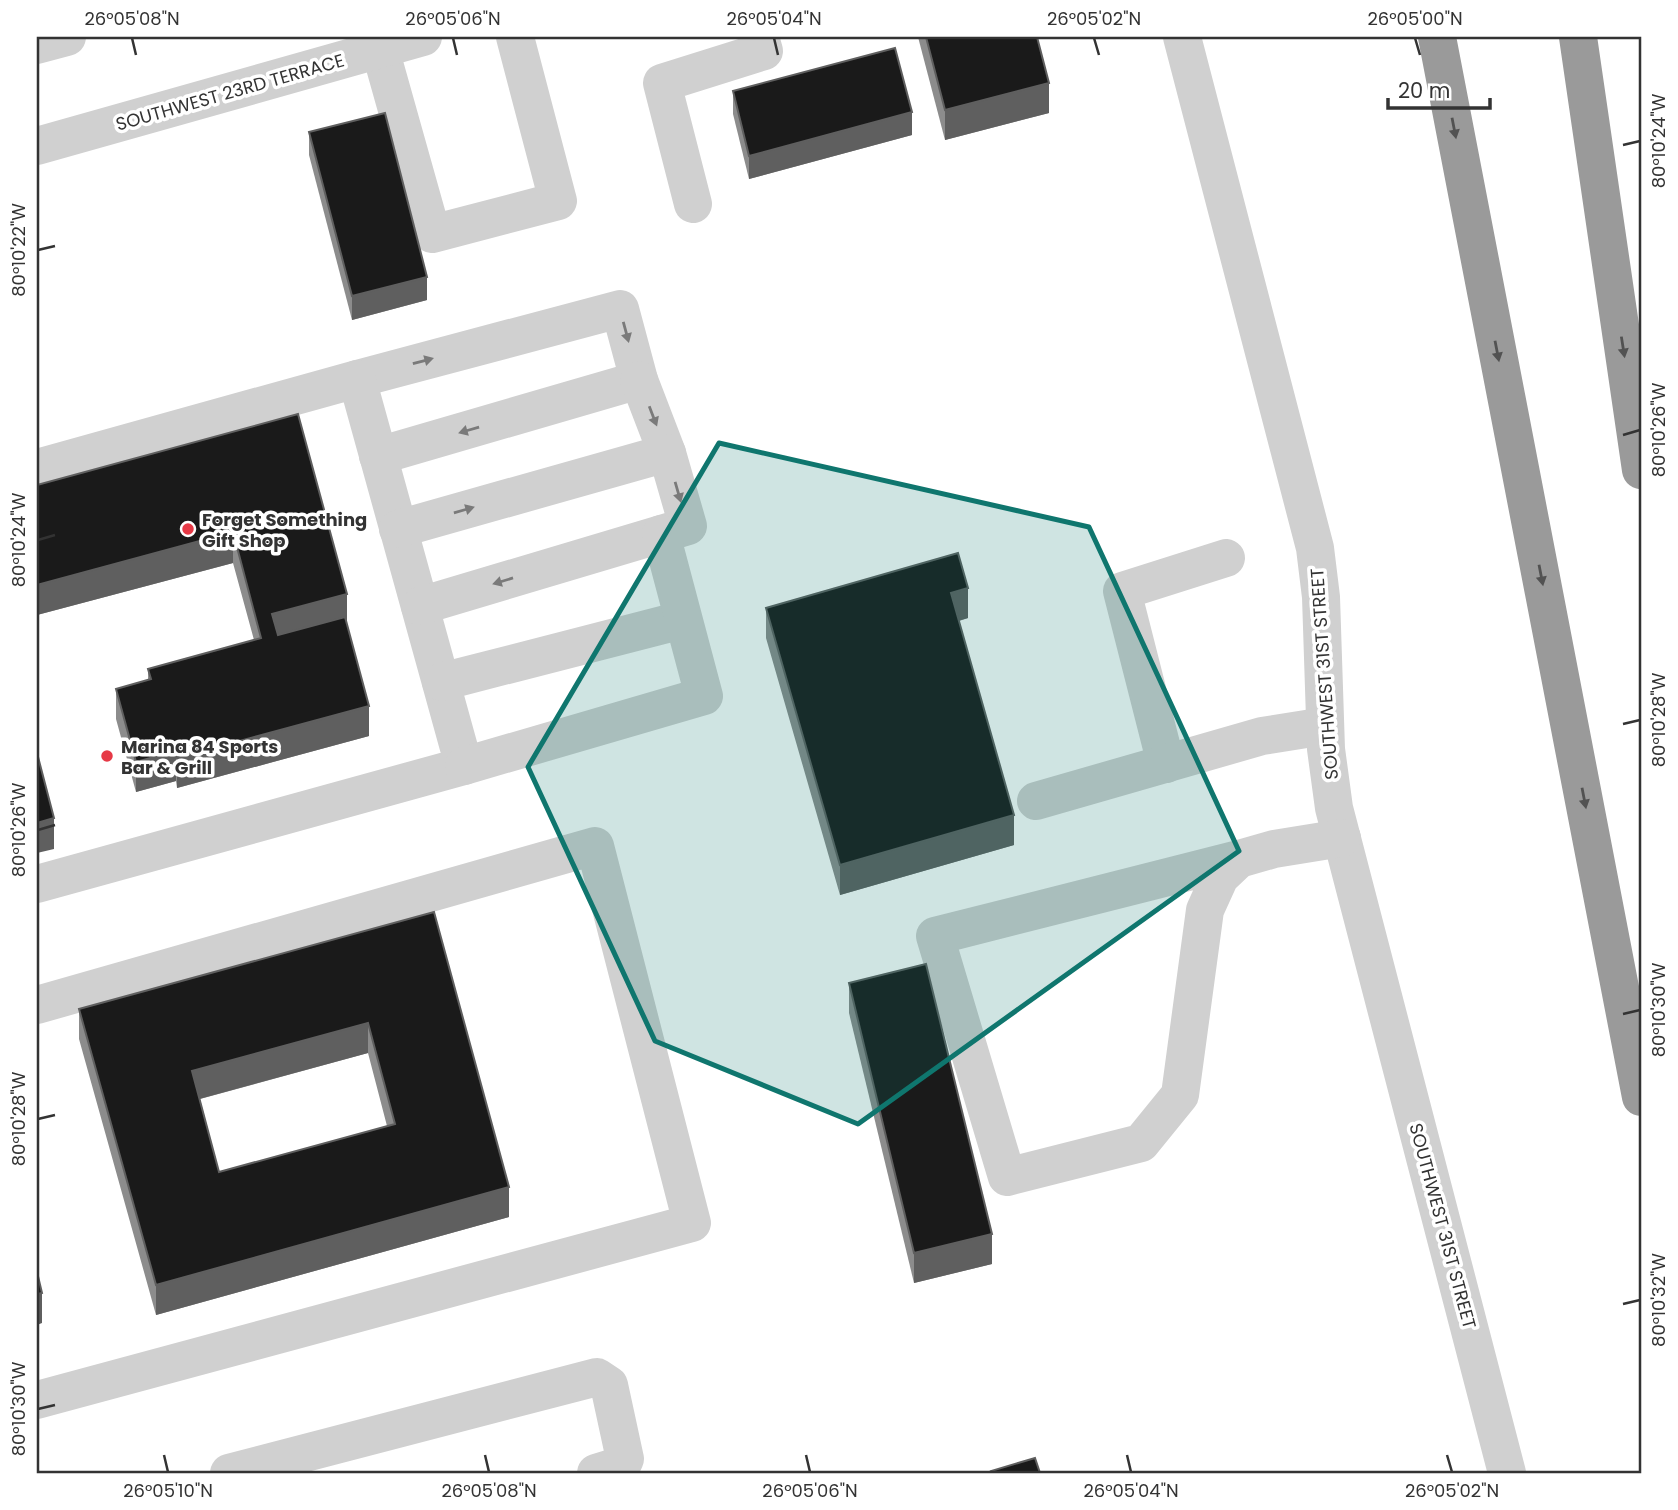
<svg xmlns="http://www.w3.org/2000/svg" width="1678" height="1510" viewBox="0 0 1678 1510" font-family="Poppins,sans-serif">
<style>
.lines{fill:none;stroke-linecap:round;stroke-linejoin:round}
.minor{stroke:#d0d0d0;stroke-width:38}
.highway{stroke:#9a9a9a;stroke-width:38}
.wall{fill:#8c8c8c;fill-rule:evenodd}
.shaded-wall{fill:#5f5f5f}
.building{fill:#1a1a1a;stroke:#5f5f5f;stroke-width:2;fill-rule:evenodd}
.oneway{fill:#525252}
.oneway2{fill:#7a7a7a}
.marked{fill:#0f766e;fill-opacity:0.2;stroke:#0f766e;stroke-width:5;stroke-linejoin:round}
.ticks{fill:none;stroke:#333;stroke-width:2.5}
.poi-dot{fill:#e63946;stroke:#fff;stroke-width:2.5}
.labels{text-anchor:middle;dominant-baseline:central;stroke-width:7;stroke-linejoin:round;paint-order:stroke}
.street-label{font-size:18px;fill:#333;stroke:#fff}
.poi-label{font-size:18px;font-weight:bold;fill:#333;stroke:#fff;text-anchor:start}
.neatline{fill:none;stroke:#333;stroke-width:2.5}
.ticks-label{font-size:18px;text-anchor:middle;fill:#333}
</style>
<rect width="100%" height="100%" fill="#fff"/>
<g class="lines">
<g class="minor">
<path d="M 1182,37 L 1315,548 L 1321,597 L 1326,749 L 1334,808 L 1507,1473"/>
<path d="M 37,45 L 67,37"/>
<path d="M 380,49 L 432,234 L 558,201 L 515,37"/>
<path d="M 37,146 L 423,37"/>
<path d="M 693,204 L 662,83 L 764,51 L 760,37"/>
<path d="M 357,379 L 620,309 L 639,380 L 378,456"/>
<path d="M 639,380 L 667,453"/>
<path d="M 37,468 L 357,379 L 464,766 L 37,884"/>
<path d="M 398,529 L 667,453 L 688,526 L 420,606"/>
<path d="M 441,682 L 682,620"/>
<path d="M 1166,764 L 1122,591 L 1226,558"/>
<path d="M 464,766 L 704,696 L 661,534"/>
<path d="M 1036,801 L 1262,736 L 1325,726"/>
<path d="M 1239,859 L 935,936 L 1007,1177 L 1141,1143 L 1180,1095 L 1205,910 L 1220,877 L 1239,859 L 1274,849 L 1342,838"/>
<path d="M 37,1005 L 595,846 L 692,1223 L 37,1400"/>
<path d="M 229,1473 L 597,1377 L 609,1385 L 625,1459 L 622,1465 L 596,1473"/>
</g>
<g class="highway">
<path d="M 1437,37 L 1641,1097"/>
<path d="M 1578,37 L 1641,470"/>
</g>
</g>
<g class="wall">
<path d="M 918,37 L 1037,37 L 1049,113 L 945,140 Z"/>
<path d="M 733,91 L 912,135 L 749,179 L 733,114 Z"/>
<path d="M 309,132 L 427,300 L 352,320 L 309,155 Z"/>
<path d="M 298,414 L 347,624 L 369,736 L 177,788 L 176,781 L 136,792 L 116,719 L 116,689 L 148,680 L 148,669 L 254,640 L 233,563 L 37,615 Z"/>
<path d="M 766,608 L 968,618 L 959,621 L 1014,845 L 840,895 L 766,638 Z"/>
<path d="M 434,912 L 509,1217 L 156,1315 L 79,1039 L 79,1009 ZM 368,1053 L 387,1126 L 219,1172 L 200,1099 Z"/>
<path d="M 849,983 L 992,1264 L 914,1283 L 849,1013 Z"/>
</g>
<g class="shaded-wall">
<path d="M 1049,83 L 1049,113 L 945,140 L 945,110 Z"/>
<path d="M 912,112 L 912,135 L 749,179 L 749,156 Z"/>
<path d="M 427,277 L 427,300 L 352,320 L 352,296 Z"/>
<path d="M 233,532 L 233,563 L 37,615 L 37,585 Z"/>
<path d="M 968,588 L 968,618 L 951,623 L 951,593 Z"/>
<path d="M 347,594 L 347,624 L 272,645 L 272,614 Z"/>
<path d="M 369,706 L 369,736 L 177,788 L 177,758 Z"/>
<path d="M 176,751 L 176,781 L 136,792 L 136,762 Z"/>
<path d="M 1014,815 L 1014,845 L 840,895 L 840,865 Z"/>
<path d="M 54,818 L 54,849 L 37,853 L 37,823 Z"/>
<path d="M 368,1023 L 368,1053 L 192,1101 L 192,1071 Z"/>
<path d="M 509,1187 L 509,1217 L 156,1315 L 156,1285 Z"/>
<path d="M 992,1234 L 992,1264 L 914,1283 L 914,1253 Z"/>
<path d="M 42,1293 L 42,1323 L 37,1325 L 37,1294 Z"/>
</g>
<g class="building">
<path d="M 926,37 L 1037,37 L 1049,83 L 945,110 Z"/>
<path d="M 895,48 L 912,112 L 749,156 L 733,91 Z"/>
<path d="M 385,113 L 427,277 L 352,296 L 309,132 Z"/>
<path d="M 298,414 L 347,594 L 272,614 L 278,635 L 345,617 L 369,706 L 177,758 L 176,751 L 136,762 L 116,689 L 151,679 L 148,669 L 261,638 L 233,532 L 37,585 L 37,485 Z"/>
<path d="M 958,553 L 968,588 L 951,593 L 1014,815 L 840,865 L 766,608 Z"/>
<path d="M 37,753 L 54,818 L 37,823 Z"/>
<path d="M 434,912 L 509,1187 L 156,1285 L 79,1009 ZM 368,1023 L 395,1124 L 219,1172 L 192,1071 Z"/>
<path d="M 926,964 L 992,1234 L 914,1253 L 849,983 Z"/>
<path d="M 37,1272 L 42,1293 L 37,1294 Z"/>
<path d="M 1035,1458 L 1040,1473 L 992,1473 L 991,1471 Z"/>
</g>
<defs><path id="oneway-solid" d="M-6-.8H1V-3.2L6.5 0L1 3.2V.8H-6Z" transform="scale(1.75)"/></defs>
<g class="oneway">
<use href="#oneway-solid" transform="translate(1454 128) rotate(79)"/>
<use href="#oneway-solid" transform="translate(1623 347) rotate(81)"/>
<use href="#oneway-solid" transform="translate(1497 351) rotate(79)"/>
<use href="#oneway-solid" transform="translate(1541 575) rotate(79)"/>
<use href="#oneway-solid" transform="translate(1584 798) rotate(79)"/>
</g>
<g class="oneway2">
<use href="#oneway-solid" transform="translate(626 332) rotate(75)"/>
<use href="#oneway-solid" transform="translate(423 361) rotate(-15)"/>
<use href="#oneway-solid" transform="translate(653 416) rotate(69)"/>
<use href="#oneway-solid" transform="translate(469 430) rotate(164)"/>
<use href="#oneway-solid" transform="translate(678 492) rotate(74)"/>
<use href="#oneway-solid" transform="translate(464 510) rotate(-16)"/>
<use href="#oneway-solid" transform="translate(503 581) rotate(163)"/>
</g>
<path class="marked" d="M 719,443 L 1089,527 L 1239,851 L 858,1124 L 655,1041 L 528,767 Z"/>
<path class="ticks" d="M 132,38 L 136,55M 453,38 L 457,55M 774,38 L 778,55M 1094,38 L 1099,55M 1415,38 L 1420,55M 1623,145 L 1640,141M 38,250 L 55,246M 1623,435 L 1640,430M 38,540 L 55,535M 1623,724 L 1640,720M 38,830 L 55,825M 1623,1014 L 1640,1010M 38,1119 L 55,1115M 1623,1304 L 1640,1300M 38,1409 L 55,1405M 164,1455 L 168,1472M 485,1455 L 489,1472M 806,1455 L 810,1472M 1127,1455 L 1131,1472M 1447,1455 L 1452,1472"/>
<g class="poi-dot">
<circle cx="188" cy="529" r="7"/>
<circle cx="107" cy="756" r="7"/>
</g>
<g class="labels">
<g class="street-label">
<text transform="translate(230 92) rotate(-16)">SOUTHWEST 23RD TERRACE</text>
<text transform="translate(1324 674) rotate(-94)">SOUTHWEST 31ST STREET</text>
<text transform="translate(1443 1226) rotate(75)">SOUTHWEST 31ST STREET</text>
</g>
<g class="poi-label">
<text x="202" y="519">Forget Something<tspan x="202" dy="21">Gift Shop</tspan></text>
<text x="121" y="746">Marina 84 Sports<tspan x="121" dy="21">Bar &amp; Grill</tspan></text>
</g>
</g>
<rect width="1678" height="1510" fill="none" stroke="#ffffff" stroke-width="77"/>
<path d="M1388 98v10h102v-10" fill="none" stroke="#333333" stroke-width="3.5"/>
<text x="1398" y="98" font-size="21" fill="#333333" stroke="#ffffff" stroke-width="5" paint-order="stroke">20 m</text>
<rect x="38" y="38" width="1602" height="1434" class="neatline"/>
<g class="ticks-label">
<text x="132" y="25">26°05'08"N</text>
<text x="453" y="25">26°05'06"N</text>
<text x="774" y="25">26°05'04"N</text>
<text x="1094" y="25">26°05'02"N</text>
<text x="1415" y="25">26°05'00"N</text>
<text transform="translate(1659 141) rotate(-90)" y="6">80°10'24"W</text>
<text transform="translate(19 250) rotate(-90)" y="6">80°10'22"W</text>
<text transform="translate(1659 430) rotate(-90)" y="6">80°10'26"W</text>
<text transform="translate(19 540) rotate(-90)" y="6">80°10'24"W</text>
<text transform="translate(1659 720) rotate(-90)" y="6">80°10'28"W</text>
<text transform="translate(19 830) rotate(-90)" y="6">80°10'26"W</text>
<text transform="translate(1659 1010) rotate(-90)" y="6">80°10'30"W</text>
<text transform="translate(19 1119) rotate(-90)" y="6">80°10'28"W</text>
<text transform="translate(1659 1300) rotate(-90)" y="6">80°10'32"W</text>
<text transform="translate(19 1409) rotate(-90)" y="6">80°10'30"W</text>
<text x="168" y="1497">26°05'10"N</text>
<text x="489" y="1497">26°05'08"N</text>
<text x="810" y="1497">26°05'06"N</text>
<text x="1131" y="1497">26°05'04"N</text>
<text x="1452" y="1497">26°05'02"N</text>
</g>
</svg>
